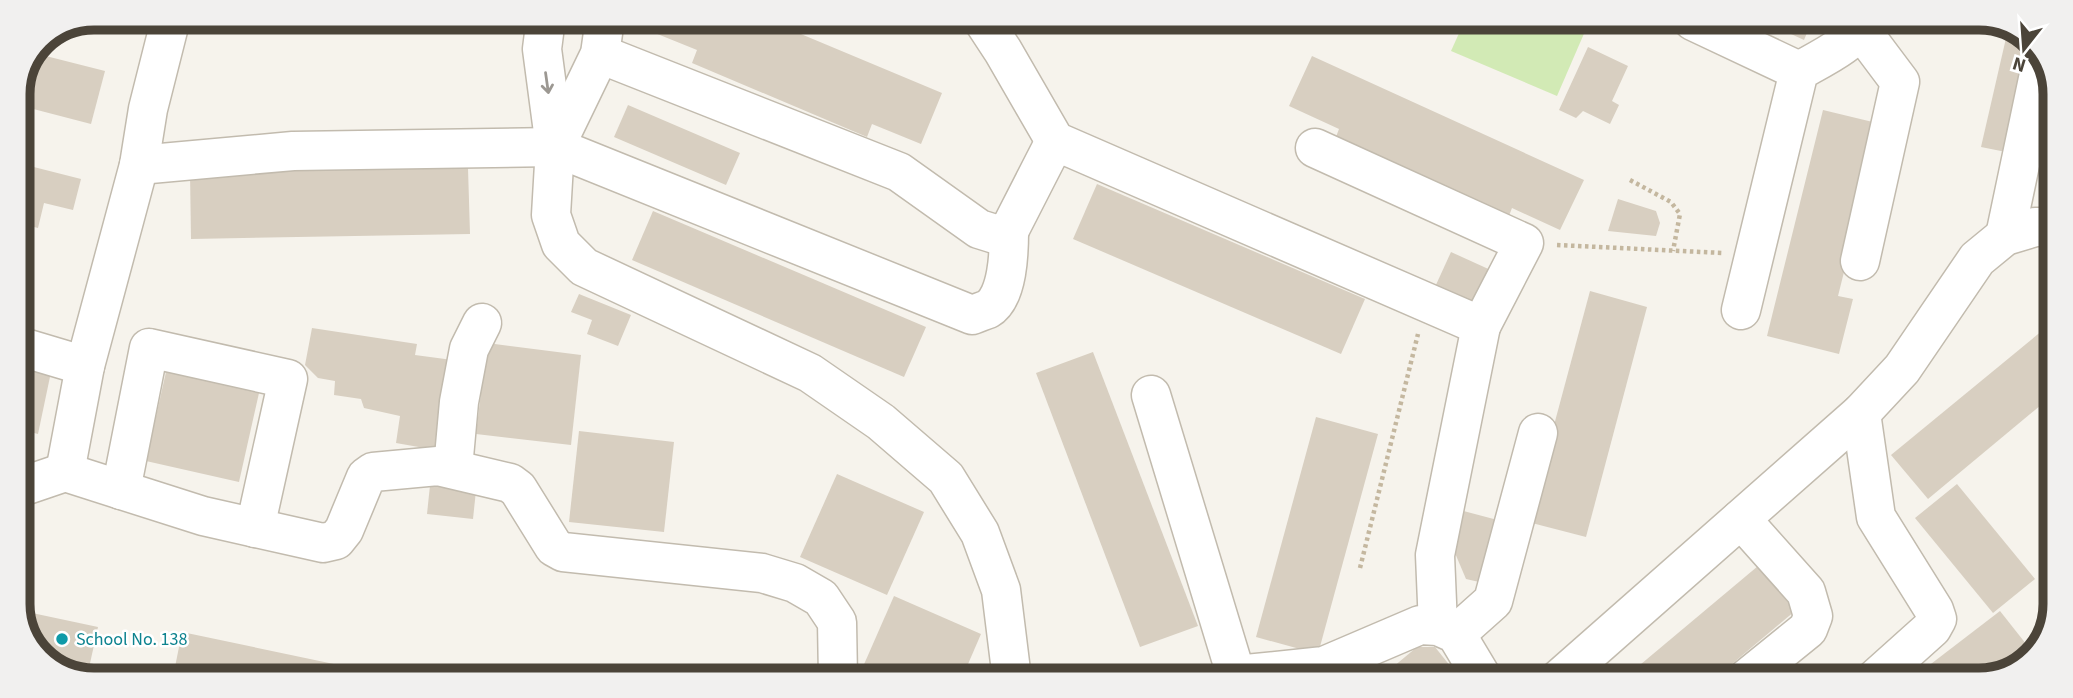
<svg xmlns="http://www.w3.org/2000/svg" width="2073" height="698" viewBox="0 0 2073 698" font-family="'Source Sans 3',sans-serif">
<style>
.green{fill:#d2eab5}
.building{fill:#d8cfc1}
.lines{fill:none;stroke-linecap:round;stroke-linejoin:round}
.minor-casing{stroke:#c2bbae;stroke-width:41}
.path{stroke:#c4b79f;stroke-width:4.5;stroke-dasharray:3.5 3.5;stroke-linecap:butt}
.minor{stroke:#fff;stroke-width:38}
.oneway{stroke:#9c9892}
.culture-dot{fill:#0f9aa8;stroke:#fff;stroke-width:2.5}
.labels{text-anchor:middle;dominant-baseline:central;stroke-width:5;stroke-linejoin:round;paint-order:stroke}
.culture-label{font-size:18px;fill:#0d838f;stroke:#fff;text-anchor:start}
.rim{fill:none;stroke:#4b4439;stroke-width:9}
</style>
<rect width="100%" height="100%" fill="#f6f3ec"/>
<path class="green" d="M 1465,20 L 1567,21 L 1586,29 L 1557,96 L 1451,51 Z"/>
<g class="building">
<path d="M 650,19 L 765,19 L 942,93 L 921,144 L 872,124 L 867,137 L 692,63 L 697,50 L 645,29 Z"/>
<path d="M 1729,21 L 1754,21 L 1750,30 Z"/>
<path d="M 1763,21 L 1812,21 L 1804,40 Z"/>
<path d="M 1910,21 L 1932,21 L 1927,31 Z"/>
<path d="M 2009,25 L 2032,42 L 2006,152 L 1981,147 Z"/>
<path d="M 1588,47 L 1628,66 L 1612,101 L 1619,105 L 1610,124 L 1583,111 L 1576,118 L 1559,110 Z"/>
<path d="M 34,53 L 105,71 L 91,124 L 18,105 L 18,89 Z"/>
<path d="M 1312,56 L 1584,180 L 1560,230 L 1512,208 L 1507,221 L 1334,142 L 1339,129 L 1289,106 Z"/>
<path d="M 2054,99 L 2055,99 L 2055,149 L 2043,146 Z"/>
<path d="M 628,105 L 740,153 L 726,185 L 614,137 Z"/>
<path d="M 1823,110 L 1881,124 L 1838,296 L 1853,299 L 1839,354 L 1767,336 Z"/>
<path d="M 18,163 L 81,179 L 73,210 L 44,203 L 38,228 L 18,223 Z"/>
<path d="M 468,168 L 470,234 L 191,239 L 190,172 Z"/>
<path d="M 1097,184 L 1365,299 L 1341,354 L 1073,239 Z"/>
<path d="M 1618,199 L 1656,211 L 1660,223 L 1656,236 L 1608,231 Z"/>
<path d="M 653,211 L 926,327 L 904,377 L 632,260 Z"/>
<path d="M 1451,252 L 1495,272 L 1478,307 L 1435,287 Z"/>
<path d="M 1590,291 L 1647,307 L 1586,537 L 1528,522 Z"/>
<path d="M 579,294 L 631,315 L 618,346 L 587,334 L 592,320 L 571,312 Z"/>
<path d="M 2054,321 L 2053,395 L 1928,499 L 1891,455 Z"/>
<path d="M 312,328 L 417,344 L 415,355 L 460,361 L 447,452 L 396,443 L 400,416 L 364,408 L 361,399 L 334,395 L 335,381 L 318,378 L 305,365 Z"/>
<path d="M 487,343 L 581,355 L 571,445 L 476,434 Z"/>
<path d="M 1093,352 L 1198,626 L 1140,647 L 1036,373 Z"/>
<path d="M 18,365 L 51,372 L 38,434 L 18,429 Z"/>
<path d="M 166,372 L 259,393 L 239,482 L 146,461 Z"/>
<path d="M 1316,417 L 1378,434 L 1318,654 L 1256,637 Z"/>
<path d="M 579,431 L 674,442 L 664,532 L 569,522 Z"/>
<path d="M 837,474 L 924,512 L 887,595 L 800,557 Z"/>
<path d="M 431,476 L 477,481 L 473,519 L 427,514 Z"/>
<path d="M 1957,484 L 2035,579 L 1993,613 L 1915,518 Z"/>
<path d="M 1456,509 L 1505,522 L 1488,584 L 1466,579 L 1449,539 Z"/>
<path d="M 1758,566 L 1795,611 L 1713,680 L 1622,680 Z"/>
<path d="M 894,596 L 981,634 L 962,678 L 858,678 Z"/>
<path d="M 18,610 L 98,627 L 87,677 L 70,677 L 33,651 Z"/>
<path d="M 2000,611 L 2034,654 L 2023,666 L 1980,680 L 1910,680 Z"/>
<path d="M 182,632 L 391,676 L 391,677 L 173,677 Z"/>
<path d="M 1417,647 L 1435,647 L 1459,677 L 1456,679 L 1403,679 L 1393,667 Z"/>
<path d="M 763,666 L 809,677 L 809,678 L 760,678 Z"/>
<path d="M 1081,668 L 1085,679 L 1054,679 L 1054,678 Z"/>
</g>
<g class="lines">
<g class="minor-casing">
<g id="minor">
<path d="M 546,18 L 542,49 L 555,147 L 551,215 L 561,244 L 584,267 L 810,373 L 881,422 L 946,478 L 980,533 L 1001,590 L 1012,679"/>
<path d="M 982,19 L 1003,51 L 1055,141 L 1481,326 L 1524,243 L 1315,148"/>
<path d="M 1693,21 L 1799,71"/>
<path d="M 600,54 L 899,172 L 979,229 L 995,234 L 1009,231 L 1055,141"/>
<path d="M 555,147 L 600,54 L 605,19"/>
<path d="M 139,165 L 293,151 L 555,147 L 972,315 C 977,313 983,311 988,309 C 1008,297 1009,252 1009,231"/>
<path d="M 2005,236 L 2043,55"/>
<path d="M 1860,261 L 1900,82 L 1861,30"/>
<path d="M 1741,310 L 1799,71 C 1818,60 1858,42 1863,21"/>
<path d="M 18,346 L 85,366"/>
<path d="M 1151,395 L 1236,675"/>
<path d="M 1861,413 L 1876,517 L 1934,610 L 1937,619 L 1932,628 L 1874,680"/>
<path d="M 453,468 L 459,402 L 469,349 L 482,323"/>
<path d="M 65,472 L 85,366 L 139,165 L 148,109 L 171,18"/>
<path d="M 18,488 L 65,472 L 203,516 L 323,543 L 336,540 L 344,530 L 366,477 L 373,472 L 438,466 L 510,483 L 518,489 L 554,547 L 563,552 L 762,573 L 795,583 L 821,598 L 837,622 L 838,678"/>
<path d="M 121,490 L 149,348 L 288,379 L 255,528"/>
<path d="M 1741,519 L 1806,592 L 1813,616 L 1808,629 L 1745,680"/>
<path d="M 1438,626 L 1435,555 L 1481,326"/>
<path d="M 1456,634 L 1493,601 L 1538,433"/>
<path d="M 1226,679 L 1236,675 L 1324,666 L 1420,625 L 1438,626 L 1456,634 L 1483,679"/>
<path d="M 1558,680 L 1861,413 L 1902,369 L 1977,259 L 2005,236 L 2035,227 L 2054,227"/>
</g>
</g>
<g class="path">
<path d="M 1630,180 L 1671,202 L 1680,214 L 1673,251"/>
<path d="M 1557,245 L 1723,253"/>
<path d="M 1360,568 L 1418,334"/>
</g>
<use href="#minor" class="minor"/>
</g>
<defs><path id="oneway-shaft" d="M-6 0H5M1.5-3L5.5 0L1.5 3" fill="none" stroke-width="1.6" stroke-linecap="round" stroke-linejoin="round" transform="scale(1.75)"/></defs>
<use class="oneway" href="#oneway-shaft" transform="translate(547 83) rotate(82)"/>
<circle class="culture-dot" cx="62" cy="639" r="7"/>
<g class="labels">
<g class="culture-label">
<text x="76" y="639">School No. 138</text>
</g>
</g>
<path d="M0 0H2073V698H0ZM94 30H1979A64 64 0 0 1 2043 94V604A64 64 0 0 1 1979 668H94A64 64 0 0 1 30 604V94A64 64 0 0 1 94 30Z" fill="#f1f0ef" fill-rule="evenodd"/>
<path class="rim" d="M94 30H1979A64 64 0 0 1 2043 94V604A64 64 0 0 1 1979 668H94A64 64 0 0 1 30 604V94A64 64 0 0 1 94 30Z"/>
<g transform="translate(2024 49) rotate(197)" stroke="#ffffff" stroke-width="5" paint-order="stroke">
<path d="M0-5L12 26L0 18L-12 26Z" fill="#4b4439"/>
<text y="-10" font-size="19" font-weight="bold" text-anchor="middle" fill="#4b4439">N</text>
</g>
</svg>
